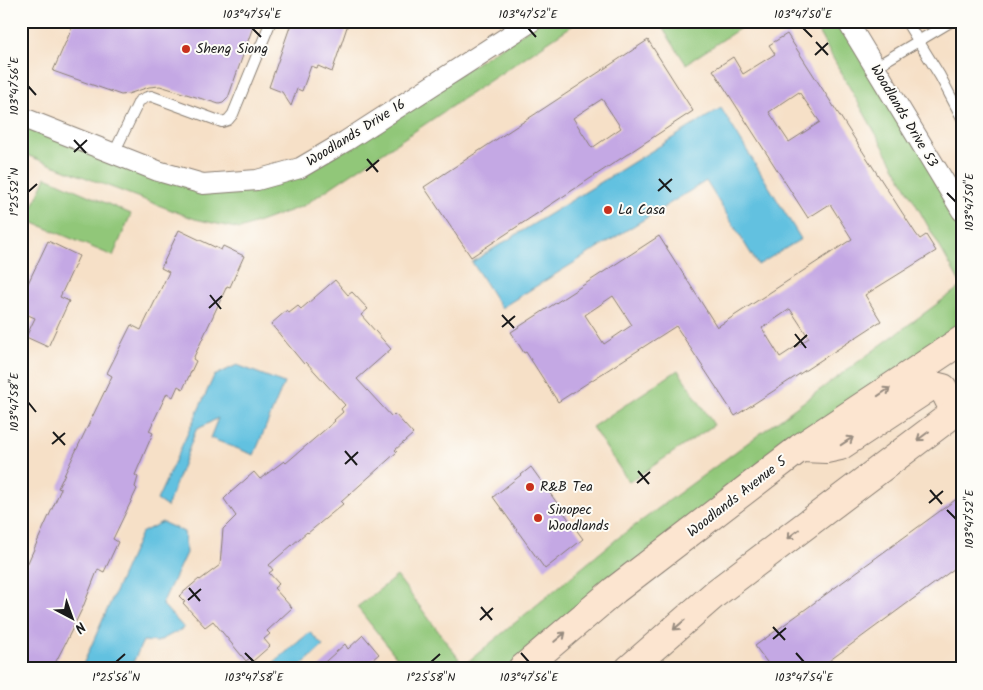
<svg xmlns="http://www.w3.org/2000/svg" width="983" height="690" viewBox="0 0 983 690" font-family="Kalam,sans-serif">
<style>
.green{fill:#91c779;stroke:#56724a}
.water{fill:#62c1e0;stroke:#3f6e7e}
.building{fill:#c4a8e4;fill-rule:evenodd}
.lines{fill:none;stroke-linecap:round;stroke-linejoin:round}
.service-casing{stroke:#897e72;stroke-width:12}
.minor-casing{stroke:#897e72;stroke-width:22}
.secondary-casing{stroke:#897e72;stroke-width:30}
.service{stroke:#fff;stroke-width:10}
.minor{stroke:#fff;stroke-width:20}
.secondary{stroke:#fce5d0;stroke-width:28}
.oneway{stroke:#978b7f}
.ticks{fill:none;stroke:#1c1c1c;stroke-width:2}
.poi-dot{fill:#c8321e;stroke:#fdfcf7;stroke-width:2}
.labels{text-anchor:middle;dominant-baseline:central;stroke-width:4;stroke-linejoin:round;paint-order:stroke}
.poi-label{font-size:14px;fill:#1c1c1c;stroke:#fdfcf7;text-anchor:start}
.street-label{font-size:14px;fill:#1c1c1c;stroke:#fdfcf7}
.neatline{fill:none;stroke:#1c1c1c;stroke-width:2}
.ticks-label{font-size:12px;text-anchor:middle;fill:#1c1c1c}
</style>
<rect width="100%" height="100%" fill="#fdfcf7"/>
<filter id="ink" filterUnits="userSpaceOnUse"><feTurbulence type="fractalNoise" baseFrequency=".02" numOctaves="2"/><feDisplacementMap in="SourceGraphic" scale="10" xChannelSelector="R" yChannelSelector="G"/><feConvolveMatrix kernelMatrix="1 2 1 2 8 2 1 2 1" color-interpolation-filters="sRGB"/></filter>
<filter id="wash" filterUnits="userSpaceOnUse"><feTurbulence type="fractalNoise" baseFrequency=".0096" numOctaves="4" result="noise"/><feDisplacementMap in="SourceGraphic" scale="20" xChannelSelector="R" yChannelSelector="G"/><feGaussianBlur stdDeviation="1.12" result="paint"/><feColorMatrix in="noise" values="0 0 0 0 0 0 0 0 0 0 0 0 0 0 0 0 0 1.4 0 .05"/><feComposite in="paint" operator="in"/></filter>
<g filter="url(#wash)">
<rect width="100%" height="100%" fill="#f6e0c7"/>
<g class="green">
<path d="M 541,21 L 579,21 L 303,206 L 240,229 L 195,219 L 21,153 L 21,121 L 203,185 L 299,178 Z"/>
<path d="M 658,21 L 751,21 L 686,64 Z"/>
<path d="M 812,21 L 846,21 L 962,212 L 962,286 Z"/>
<path d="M 46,177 L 131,214 L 113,256 L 27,220 Z"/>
<path d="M 960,287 L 962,330 L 580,609 L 508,669 L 459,669 L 618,538 Z"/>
<path d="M 678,370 L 714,425 L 629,482 L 592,427 Z"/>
<path d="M 397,576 L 459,659 L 447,669 L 406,669 L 357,607 Z"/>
</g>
<g class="water">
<path d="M 721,108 L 801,239 L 758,265 L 706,181 L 501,308 L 472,262 Z"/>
<path d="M 237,365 L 284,383 L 254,455 L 210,438 L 218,418 L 196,430 L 167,507 L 157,500 L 214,376 Z"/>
<path d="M 162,522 L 184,532 L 186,553 L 162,604 L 184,628 L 157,642 L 143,641 L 130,669 L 81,669 L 141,533 Z"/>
<path d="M 310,632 L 323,646 L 297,669 L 266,669 Z"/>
</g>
<g id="blocks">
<g class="building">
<path d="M 75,21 L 255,21 L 228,98 L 223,103 L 219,104 L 160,86 L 149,87 L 128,94 L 121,95 L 53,71 Z"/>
<path d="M 292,21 L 349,21 L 332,72 L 318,66 L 317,68 L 311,66 L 302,91 L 297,89 L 291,106 L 282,92 L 269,87 Z"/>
<path d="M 787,34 L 916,234 L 920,239 L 926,235 L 936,251 L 865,295 L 881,321 L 735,416 L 676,326 L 558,402 L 526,352 L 524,353 L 511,332 L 659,236 L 717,327 L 852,239 L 830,204 L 808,218 L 713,70 L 733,57 L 743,74 L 775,54 L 769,45 ZM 799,92 L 820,122 L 789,142 L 769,112 ZM 613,296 L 632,325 L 604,344 L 585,315 ZM 790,309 L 809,338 L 780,357 L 762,328 Z"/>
<path d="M 648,40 L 693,111 L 471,257 L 424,187 ZM 602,99 L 621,128 L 592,148 L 573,118 Z"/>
<path d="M 179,230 L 221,250 L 223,246 L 244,256 L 230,287 L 227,286 L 193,359 L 196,361 L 183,389 L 178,386 L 173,397 L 167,393 L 149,431 L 153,433 L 135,475 L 138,477 L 135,487 L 137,489 L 113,539 L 118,542 L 104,572 L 98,569 L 83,607 L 65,644 L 52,669 L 21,669 L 21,578 L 61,489 L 58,488 L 112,376 L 107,373 L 131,325 L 141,330 L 169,272 L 161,268 Z"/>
<path d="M 48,241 L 79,256 L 60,297 L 69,301 L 48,347 L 26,337 L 35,318 L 21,312 L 21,298 Z"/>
<path d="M 335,280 L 348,295 L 352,292 L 368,309 L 361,315 L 391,349 L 357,379 L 392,417 L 395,414 L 413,434 L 395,450 L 397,452 L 341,502 L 343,504 L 308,533 L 307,532 L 269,565 L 273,570 L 269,573 L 279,584 L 274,588 L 292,608 L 267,631 L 270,634 L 264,639 L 270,646 L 253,661 L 250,658 L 246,661 L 213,621 L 205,627 L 183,603 L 185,602 L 179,596 L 199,579 L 200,580 L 220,565 L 223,529 L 236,516 L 224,499 L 230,493 L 254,472 L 260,479 L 284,461 L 286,463 L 335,421 L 334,420 L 343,412 L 341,409 L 345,405 L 306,362 L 304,364 L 271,324 L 287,310 L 289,313 L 298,306 L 301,309 Z"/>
<path d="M 531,467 L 583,539 L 545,569 L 493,497 Z"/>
<path d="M 962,495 L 962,563 L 818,669 L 772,669 L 755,646 Z"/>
<path d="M 363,635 L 379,654 L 364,667 L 366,669 L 317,669 L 345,644 L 348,649 Z"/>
</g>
</g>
</g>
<g filter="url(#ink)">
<use href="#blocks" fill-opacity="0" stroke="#897e72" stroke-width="1"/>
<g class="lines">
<g class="service-casing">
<g id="service">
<path d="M 906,21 L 940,76 L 962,118"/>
<path d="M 875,67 L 952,21"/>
<path d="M 114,153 L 139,101 L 147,97 L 151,96 L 222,122 L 228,120 L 233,114 L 271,21"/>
</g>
</g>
<g class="minor-casing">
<g id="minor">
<path d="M 847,21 L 962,211"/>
<path d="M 21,117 L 158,171 L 203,184 L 257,180 L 300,168 L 346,141 L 532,21"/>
</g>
</g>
<g class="secondary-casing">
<g id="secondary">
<path d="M 802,448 L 826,449 L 840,446 L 931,386 L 935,386 L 943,388 L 955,412"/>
<path d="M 522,669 L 615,590 L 800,448 L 962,340"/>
<path d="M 629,669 L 716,593 L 962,407"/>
</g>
</g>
<use href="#service" class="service"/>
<use href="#minor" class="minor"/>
<use href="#secondary" class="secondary"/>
</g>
<defs><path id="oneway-shaft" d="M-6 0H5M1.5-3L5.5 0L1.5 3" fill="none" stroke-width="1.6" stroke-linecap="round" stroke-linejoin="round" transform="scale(1.25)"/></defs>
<g class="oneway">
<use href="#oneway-shaft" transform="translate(884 392) rotate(-34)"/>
<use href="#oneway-shaft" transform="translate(923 436) rotate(143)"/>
<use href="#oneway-shaft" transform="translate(847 441) rotate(-33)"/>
<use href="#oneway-shaft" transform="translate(793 534) rotate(143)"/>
<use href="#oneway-shaft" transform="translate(679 625) rotate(139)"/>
<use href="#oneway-shaft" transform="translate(560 637) rotate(-40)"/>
</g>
</g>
<path class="ticks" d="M 252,28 L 261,37M 528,28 L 536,37M 803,28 L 812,37M 816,42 L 828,55M 815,55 L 828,43M 28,86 L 36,95M 74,140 L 86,153M 74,152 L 87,140M 367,159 L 378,172M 366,171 L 379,160M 659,179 L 671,192M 658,191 L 672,179M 28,192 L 37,184M 947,193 L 956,202M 210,295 L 221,309M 209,308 L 222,296M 502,315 L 514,328M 502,327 L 515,316M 795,334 L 806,348M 794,347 L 807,335M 28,402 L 36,412M 53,432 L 65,445M 52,444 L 65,433M 345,451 L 357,465M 345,464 L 358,452M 638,471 L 649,484M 637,483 L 650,472M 930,490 L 942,504M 929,503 L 943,491M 947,510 L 956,519M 189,588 L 200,601M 188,600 L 201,589M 481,607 L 492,620M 480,620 L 493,608M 773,627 L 785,640M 773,639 L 786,628M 245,653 L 254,662M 521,653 L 529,662M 796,653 L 804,662M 116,662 L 125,654M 431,662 L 440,654"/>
<g class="poi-dot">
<circle cx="186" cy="49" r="5"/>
<circle cx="608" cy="210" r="5"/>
<circle cx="530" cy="487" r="5"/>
<circle cx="538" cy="518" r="5"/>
</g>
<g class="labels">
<g class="poi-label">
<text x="196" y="49">Sheng Siong</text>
<text x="618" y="210">La Casa</text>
<text x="540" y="487">R&amp;B Tea</text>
<text x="548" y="510">Sinopec<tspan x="548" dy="16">Woodlands</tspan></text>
</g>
<g class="street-label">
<text transform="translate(904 116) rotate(59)">Woodlands Drive 53</text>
<text transform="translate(356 133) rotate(-32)">Woodlands Drive 16</text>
<text transform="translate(737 497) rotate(-38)">Woodlands Avenue 5</text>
</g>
</g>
<rect width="983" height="690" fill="none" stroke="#fdfcf7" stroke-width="55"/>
<g transform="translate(72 618) rotate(139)" stroke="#fdfcf7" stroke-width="4" paint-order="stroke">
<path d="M0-4L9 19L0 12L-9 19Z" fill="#1c1c1c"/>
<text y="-8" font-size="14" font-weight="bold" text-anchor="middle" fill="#1c1c1c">N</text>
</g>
<rect x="28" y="28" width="928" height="634" class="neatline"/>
<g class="ticks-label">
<text x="252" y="18">103°47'54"E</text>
<text x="528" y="18">103°47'52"E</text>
<text x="803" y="18">103°47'50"E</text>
<text transform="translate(14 86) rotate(-90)" y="4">103°47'56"E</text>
<text transform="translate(14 192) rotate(-90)" y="4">1°25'52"N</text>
<text transform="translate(969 202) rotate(-90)" y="4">103°47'50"E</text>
<text transform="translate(14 402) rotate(-90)" y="4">103°47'58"E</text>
<text transform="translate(969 519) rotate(-90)" y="4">103°47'52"E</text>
<text x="116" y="681">1°25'56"N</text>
<text x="254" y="681">103°47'58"E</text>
<text x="431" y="681">1°25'58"N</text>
<text x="529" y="681">103°47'56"E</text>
<text x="804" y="681">103°47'54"E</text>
</g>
</svg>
